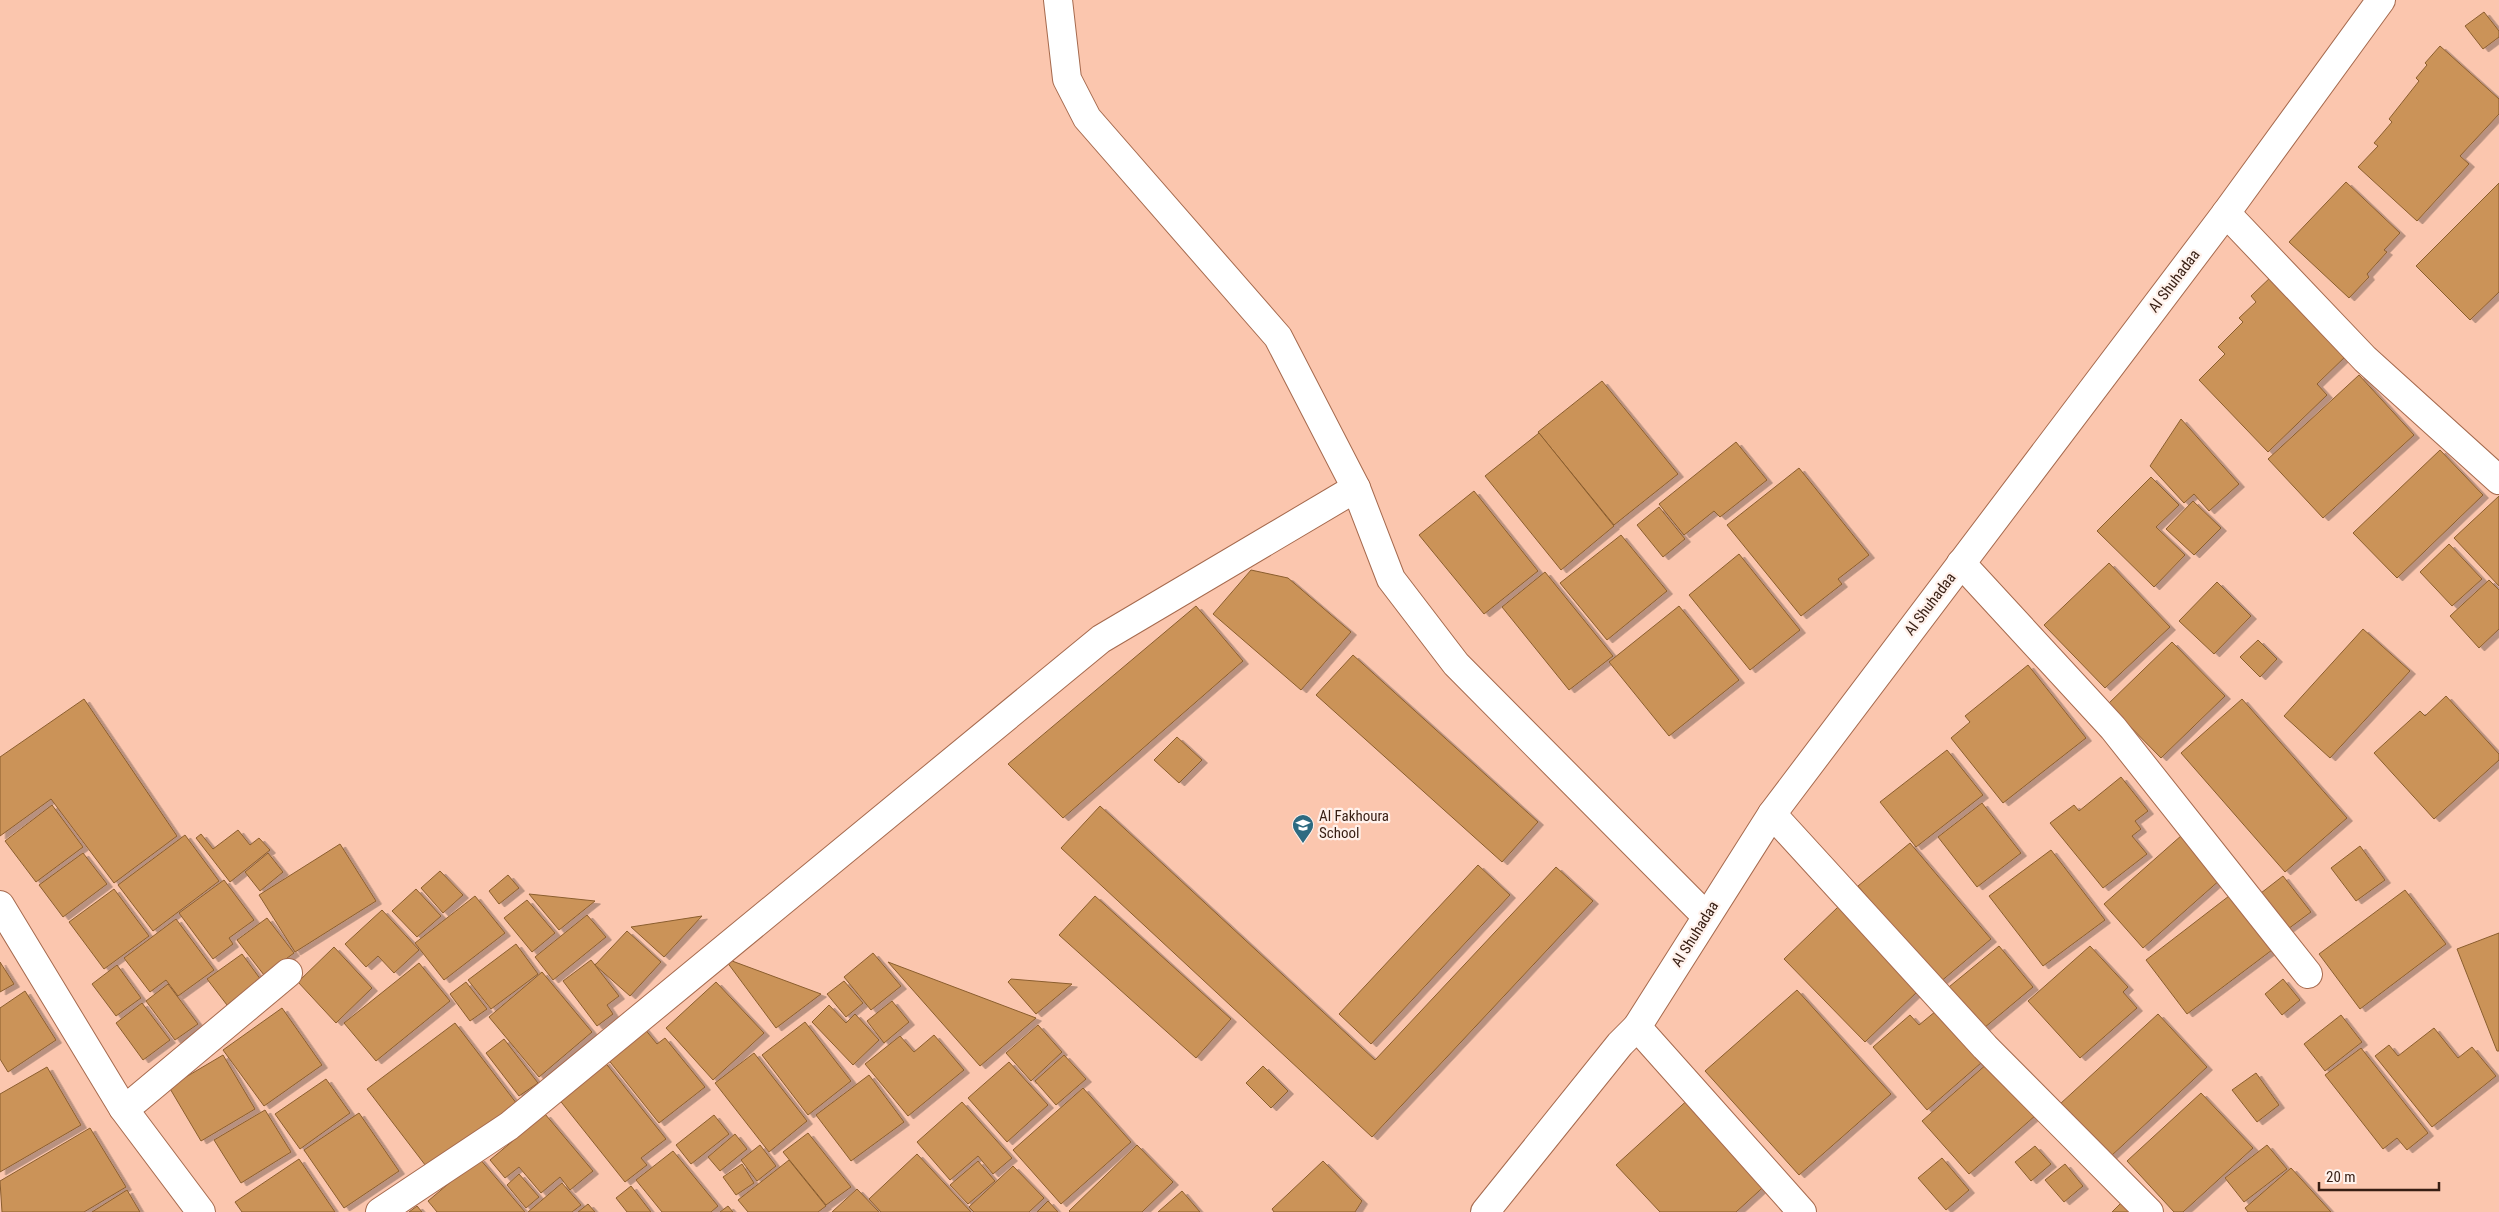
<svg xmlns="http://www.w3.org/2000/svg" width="2499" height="1212" viewBox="0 0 2499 1212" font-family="'Roboto Condensed',sans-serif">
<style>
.building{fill:#cb9359;stroke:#8b5e2e;filter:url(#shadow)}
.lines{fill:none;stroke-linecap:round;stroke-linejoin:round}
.minor-casing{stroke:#a66a4e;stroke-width:30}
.minor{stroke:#fff;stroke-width:28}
.labels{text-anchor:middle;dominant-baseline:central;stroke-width:4.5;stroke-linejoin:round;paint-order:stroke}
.street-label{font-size:15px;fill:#371e13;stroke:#fff1eb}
.poi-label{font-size:15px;fill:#371e13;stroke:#fff1eb;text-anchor:start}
</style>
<defs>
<filter id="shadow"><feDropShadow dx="5.5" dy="3" stdDeviation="0" flood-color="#0004"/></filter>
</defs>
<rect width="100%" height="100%" fill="#fbc6ae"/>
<g class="building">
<path d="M 2484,12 L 2499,31 L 2499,37 L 2483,49 L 2465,26 Z"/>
<path d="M 2440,46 L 2499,99 L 2499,114 L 2460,156 L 2469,164 L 2417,221 L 2358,167 L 2378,146 L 2374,143 L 2392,122 L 2389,119 L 2419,81 L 2416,78 L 2427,65 L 2425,63 Z"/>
<path d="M 2346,182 L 2400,233 L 2384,250 L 2387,252 L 2367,274 L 2369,277 L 2349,298 L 2289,242 Z"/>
<path d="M 2499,183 L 2499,292 L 2470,320 L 2416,266 Z"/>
<path d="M 2273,275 L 2349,353 L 2317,384 L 2327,395 L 2268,452 L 2199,380 L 2225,354 L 2218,347 L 2243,322 L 2239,318 L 2256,302 L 2251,296 Z"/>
<path d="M 2359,375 L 2414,435 L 2323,518 L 2268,459 Z"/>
<path d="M 1602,381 L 1678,474 L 1614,525 L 1538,432 Z"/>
<path d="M 2181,419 L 2239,484 L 2209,511 L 2194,494 L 2184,503 L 2150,466 Z"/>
<path d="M 1539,433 L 1614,526 L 1561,570 L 1485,476 Z"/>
<path d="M 1736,442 L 1767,480 L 1720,517 L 1714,511 L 1684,535 L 1659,504 Z"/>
<path d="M 2440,450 L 2483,495 L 2397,578 L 2353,533 Z"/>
<path d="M 1799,468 L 1869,555 L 1838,579 L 1842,584 L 1801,616 L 1727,525 Z"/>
<path d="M 2151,477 L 2179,505 L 2156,527 L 2185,555 L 2154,587 L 2097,531 Z"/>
<path d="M 1474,491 L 1538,571 L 1484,614 L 1419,535 Z"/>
<path d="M 2499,496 L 2499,586 L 2454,538 Z"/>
<path d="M 2193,501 L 2221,528 L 2194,555 L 2166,529 Z"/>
<path d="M 1659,507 L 1685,539 L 1663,557 L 1637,525 Z"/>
<path d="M 1621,535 L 1667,591 L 1607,640 L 1560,583 Z"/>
<path d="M 2449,544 L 2482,579 L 2452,606 L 2420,572 Z"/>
<path d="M 1739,554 L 1800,630 L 1750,670 L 1689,595 Z"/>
<path d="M 2109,563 L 2170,627 L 2105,688 L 2044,625 Z"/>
<path d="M 1251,570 L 1288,578 L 1351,632 L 1301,690 L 1213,614 Z"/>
<path d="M 1545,572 L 1613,656 L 1569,690 L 1502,607 Z"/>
<path d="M 2489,580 L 2499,590 L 2499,629 L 2479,648 L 2450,616 Z"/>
<path d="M 2217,582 L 2251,616 L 2214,654 L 2179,621 Z"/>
<path d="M 1196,606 L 1243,661 L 1063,818 L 1008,764 Z"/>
<path d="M 1679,606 L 1739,680 L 1669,736 L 1609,662 Z"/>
<path d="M 2363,629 L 2410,671 L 2330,758 L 2284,716 Z"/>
<path d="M 2258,640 L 2277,659 L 2260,677 L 2240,657 Z"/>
<path d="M 2172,642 L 2225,696 L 2161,758 L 2108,704 Z"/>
<path d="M 1353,655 L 1538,822 L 1502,862 L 1316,695 Z"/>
<path d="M 2028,665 L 2086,738 L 2003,803 L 1951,738 L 1970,722 L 1965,716 Z"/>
<path d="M 2446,696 L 2499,754 L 2499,760 L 2434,819 L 2374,753 L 2420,711 L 2425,716 Z"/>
<path d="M 84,699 L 177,836 L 114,883 L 51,799 L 0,836 L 0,757 Z"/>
<path d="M 2242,699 L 2347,818 L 2285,872 L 2181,753 Z"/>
<path d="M 1177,737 L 1202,760 L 1179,783 L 1154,760 Z"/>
<path d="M 1947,750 L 1983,795 L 1916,847 L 1880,802 Z"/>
<path d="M 2121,777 L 2148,811 L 2135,821 L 2141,829 L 2132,836 L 2147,854 L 2103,888 L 2050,823 L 2074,805 L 2079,811 Z"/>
<path d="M 1982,803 L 2021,853 L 1977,887 L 1938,837 Z"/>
<path d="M 52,805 L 83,847 L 36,882 L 5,841 Z"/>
<path d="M 1100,806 L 1375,1060 L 1556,867 L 1593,901 L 1372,1137 L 1061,848 Z"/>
<path d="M 238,830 L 250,845 L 259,838 L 270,850 L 230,882 L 196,838 L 201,834 L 213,849 Z"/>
<path d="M 185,835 L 219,881 L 153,931 L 118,885 Z"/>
<path d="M 2182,835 L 2221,879 L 2143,948 L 2104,904 Z"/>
<path d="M 1910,843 L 1991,939 L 1939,983 L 1858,886 Z"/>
<path d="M 340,844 L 376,901 L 295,952 L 259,895 Z"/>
<path d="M 2360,846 L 2385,880 L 2356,901 L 2331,868 Z"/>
<path d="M 2051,850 L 2105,920 L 2043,966 L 1989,896 Z"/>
<path d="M 83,853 L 107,884 L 63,917 L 39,885 Z"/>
<path d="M 268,853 L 283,872 L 260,891 L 245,872 Z"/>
<path d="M 1478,865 L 1510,895 L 1371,1044 L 1339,1014 Z"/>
<path d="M 440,871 L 463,895 L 443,913 L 421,888 Z"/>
<path d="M 508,875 L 519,888 L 499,904 L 489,891 Z"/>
<path d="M 2283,876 L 2311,912 L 2288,929 L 2261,893 Z"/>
<path d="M 224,880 L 254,920 L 229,938 L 233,944 L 213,959 L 179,913 Z"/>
<path d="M 114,889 L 149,936 L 104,969 L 69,922 Z"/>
<path d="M 416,889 L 441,916 L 417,937 L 392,911 Z"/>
<path d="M 2405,890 L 2446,944 L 2360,1009 L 2319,954 Z"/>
<path d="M 529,894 L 595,901 L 559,930 Z"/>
<path d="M 475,896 L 505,933 L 444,980 L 415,943 Z"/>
<path d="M 1095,896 L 1231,1019 L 1196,1058 L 1059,935 Z"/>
<path d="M 2229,896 L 2272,950 L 2187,1014 L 2146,960 Z"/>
<path d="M 527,900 L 555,933 L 532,952 L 504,918 Z"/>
<path d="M 1838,907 L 1919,990 L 1865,1042 L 1784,959 Z"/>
<path d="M 382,910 L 419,950 L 394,973 L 378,956 L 366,967 L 345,944 Z"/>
<path d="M 587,915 L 606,937 L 553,980 L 535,957 Z"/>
<path d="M 702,916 L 664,957 L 631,927 Z"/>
<path d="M 267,918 L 294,953 L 264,975 L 237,940 Z"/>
<path d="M 176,919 L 214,970 L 178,996 L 166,980 L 150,992 L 124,958 Z"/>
<path d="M 627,931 L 661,962 L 630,996 L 595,965 Z"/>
<path d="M 2499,933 L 2499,1051 L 2497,1051 L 2457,949 Z"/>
<path d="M 516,944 L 538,974 L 491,1009 L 468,980 Z"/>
<path d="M 1999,946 L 2033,987 L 1978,1033 L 1944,991 Z"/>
<path d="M 2090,946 L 2128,987 L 2123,992 L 2137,1008 L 2080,1058 L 2028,1001 Z"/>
<path d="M 334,947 L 372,988 L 336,1023 L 298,982 Z"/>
<path d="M 873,953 L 901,986 L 871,1010 L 844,977 Z"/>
<path d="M 242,954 L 261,980 L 227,1005 L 207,979 Z"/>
<path d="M 724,958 L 821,994 L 776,1028 Z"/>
<path d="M 591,960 L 619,996 L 607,1005 L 613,1014 L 597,1026 L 563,981 Z"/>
<path d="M 0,962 L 14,984 L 0,992 Z"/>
<path d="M 888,962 L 1036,1018 L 980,1066 Z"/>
<path d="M 419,963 L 450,1001 L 376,1061 L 344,1023 Z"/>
<path d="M 117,965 L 141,998 L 116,1016 L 92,984 Z"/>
<path d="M 542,972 L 592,1032 L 539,1077 L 489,1017 Z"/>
<path d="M 1011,979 L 1072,984 L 1036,1014 L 1008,982 Z"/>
<path d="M 2283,979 L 2300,1000 L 2282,1015 L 2265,994 Z"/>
<path d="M 844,981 L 863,1003 L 846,1017 L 827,994 Z"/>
<path d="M 466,982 L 487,1009 L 470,1021 L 450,994 Z"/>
<path d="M 716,982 L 764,1033 L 713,1080 L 666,1028 Z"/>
<path d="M 168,984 L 198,1024 L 175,1040 L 146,1001 Z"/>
<path d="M 1797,990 L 1891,1094 L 1799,1175 L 1705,1071 Z"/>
<path d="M 25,991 L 56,1040 L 8,1072 L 0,1059 L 0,1008 Z"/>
<path d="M 892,1001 L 909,1022 L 884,1043 L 867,1021 Z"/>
<path d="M 142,1003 L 170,1040 L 143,1060 L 116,1023 Z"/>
<path d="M 829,1005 L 846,1023 L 855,1014 L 879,1040 L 853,1065 L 812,1022 Z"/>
<path d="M 282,1008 L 322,1065 L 264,1106 L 223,1050 Z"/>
<path d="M 1936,1011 L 1981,1063 L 1927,1110 L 1873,1047 L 1910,1015 L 1919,1025 Z"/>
<path d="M 2158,1014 L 2207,1067 L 2110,1157 L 2060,1104 Z"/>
<path d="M 2341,1015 L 2362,1042 L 2325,1071 L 2304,1044 Z"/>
<path d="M 805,1022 L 851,1081 L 808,1115 L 762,1055 Z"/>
<path d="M 455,1023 L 517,1104 L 429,1170 L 367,1089 Z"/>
<path d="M 640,1023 L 657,1044 L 665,1038 L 705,1087 L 659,1123 L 603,1053 Z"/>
<path d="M 1038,1025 L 1062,1052 L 1031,1081 L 1006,1053 Z"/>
<path d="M 2434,1028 L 2458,1058 L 2472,1047 L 2496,1076 L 2432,1127 L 2375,1056 L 2389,1045 L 2398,1056 Z"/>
<path d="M 934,1035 L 964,1070 L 908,1116 L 865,1064 L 900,1036 L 914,1052 Z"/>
<path d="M 504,1039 L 538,1083 L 519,1096 L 486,1053 Z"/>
<path d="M 2361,1048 L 2428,1133 L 2407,1150 L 2397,1138 L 2383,1149 L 2325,1075 Z"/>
<path d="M 754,1053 L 807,1121 L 769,1152 L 715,1083 Z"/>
<path d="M 223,1055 L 255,1109 L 201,1141 L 169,1087 Z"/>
<path d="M 1064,1055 L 1086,1079 L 1056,1105 L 1035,1081 Z"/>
<path d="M 604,1061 L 666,1139 L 641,1158 L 647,1165 L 625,1182 L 558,1098 Z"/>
<path d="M 1009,1062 L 1048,1105 L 1007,1142 L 968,1098 Z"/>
<path d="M 1988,1063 L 2036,1115 L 1969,1174 L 1922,1121 Z"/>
<path d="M 1263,1066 L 1288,1091 L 1271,1108 L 1246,1083 Z"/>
<path d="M 47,1067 L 81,1125 L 0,1172 L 0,1094 Z"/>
<path d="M 2256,1073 L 2279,1105 L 2257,1122 L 2232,1090 Z"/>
<path d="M 869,1075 L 904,1122 L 851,1161 L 816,1115 Z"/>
<path d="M 326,1079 L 350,1113 L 300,1149 L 275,1114 Z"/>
<path d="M 1083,1088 L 1131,1142 L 1061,1204 L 1013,1150 Z"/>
<path d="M 2201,1093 L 2253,1148 L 2183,1212 L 2174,1212 L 2127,1161 Z"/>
<path d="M 1692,1096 L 1770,1181 L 1736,1212 L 1660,1212 L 1616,1165 Z"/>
<path d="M 962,1102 L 1012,1158 L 993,1174 L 978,1156 L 950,1180 L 917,1142 Z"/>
<path d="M 265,1110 L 291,1152 L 241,1183 L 214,1140 Z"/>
<path d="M 359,1113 L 399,1171 L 344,1208 L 304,1150 Z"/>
<path d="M 545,1114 L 593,1171 L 570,1190 L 560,1177 L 541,1193 L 519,1167 L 505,1178 L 490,1160 Z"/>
<path d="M 714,1115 L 729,1134 L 691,1164 L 676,1145 Z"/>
<path d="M 90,1128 L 126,1187 L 84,1212 L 2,1212 L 0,1181 Z"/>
<path d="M 808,1133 L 851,1187 L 826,1205 L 783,1152 Z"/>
<path d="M 735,1134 L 747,1149 L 720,1171 L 708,1157 Z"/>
<path d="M 760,1145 L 776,1166 L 757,1181 L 741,1160 Z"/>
<path d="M 1137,1145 L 1173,1182 L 1142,1212 L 1070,1212 L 1069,1211 Z"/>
<path d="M 2267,1145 L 2287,1169 L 2244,1202 L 2225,1178 Z"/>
<path d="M 2035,1146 L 2051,1164 L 2031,1181 L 2015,1162 Z"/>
<path d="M 673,1151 L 718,1206 L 711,1212 L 662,1212 L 636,1180 Z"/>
<path d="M 917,1154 L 971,1212 L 881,1212 L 869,1199 Z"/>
<path d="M 479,1158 L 525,1212 L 437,1212 L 428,1201 Z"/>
<path d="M 1942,1158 L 1969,1190 L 1946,1210 L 1918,1178 Z"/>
<path d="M 299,1159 L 335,1212 L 242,1212 L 235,1202 Z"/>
<path d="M 789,1160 L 826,1206 L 818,1212 L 748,1212 L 738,1200 Z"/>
<path d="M 978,1161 L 995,1181 L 968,1204 L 950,1185 Z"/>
<path d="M 1323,1161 L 1362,1201 L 1355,1212 L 1274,1212 L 1272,1209 Z"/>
<path d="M 742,1164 L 754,1183 L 736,1195 L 723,1177 Z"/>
<path d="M 2065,1164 L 2083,1186 L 2064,1202 L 2045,1180 Z"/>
<path d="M 1013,1166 L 1044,1198 L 1029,1212 L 974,1212 L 969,1207 Z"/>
<path d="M 2291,1168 L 2331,1212 L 2248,1212 L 2245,1208 Z"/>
<path d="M 519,1174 L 539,1197 L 526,1208 L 507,1185 Z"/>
<path d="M 562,1183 L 581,1205 L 572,1212 L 528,1212 Z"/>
<path d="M 631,1186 L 651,1212 L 627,1212 L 616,1198 Z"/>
<path d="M 857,1189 L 879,1212 L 832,1212 Z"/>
<path d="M 127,1190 L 140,1212 L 92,1212 Z"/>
<path d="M 1182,1191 L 1200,1212 L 1158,1212 Z"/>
<path d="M 1048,1201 L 1058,1212 L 1037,1212 Z"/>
<path d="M 2121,1203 L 2130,1212 L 2112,1212 Z"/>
<path d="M 588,1204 L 595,1212 L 578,1212 Z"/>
<path d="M 417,1206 L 422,1212 L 409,1212 Z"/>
<path d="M 728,1206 L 733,1212 L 720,1212 Z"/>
</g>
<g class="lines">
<g class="minor-casing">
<g id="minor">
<path d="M 1058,0 L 1067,79 L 1087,118 L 1278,337 L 1356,488 L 1391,579 L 1456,664 L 1706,916"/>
<path d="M 2226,213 L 2365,359 L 2499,480"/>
<path d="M 1961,563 L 2113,728 L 2308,974"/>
<path d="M 1772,814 L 1985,1047 L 2149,1212"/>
<path d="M 0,905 L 123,1108 L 201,1212"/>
<path d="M 1637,1027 L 1802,1212"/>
<path d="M 123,1108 L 136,1100 L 288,973"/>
<path d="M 380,1212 L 509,1126 L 1101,639 L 1356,488"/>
<path d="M 1485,1212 L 1620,1044 L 1637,1027 L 1772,814 L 2226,213 L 2381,0"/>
</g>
</g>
<use href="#minor" class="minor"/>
</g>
<defs>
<g id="school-pin" transform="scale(1.125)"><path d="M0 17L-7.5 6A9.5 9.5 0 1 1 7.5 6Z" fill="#2d6a81" stroke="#fff1eb"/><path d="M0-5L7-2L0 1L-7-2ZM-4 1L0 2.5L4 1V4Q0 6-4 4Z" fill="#fff"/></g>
</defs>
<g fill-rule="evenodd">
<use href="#school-pin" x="1303" y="825"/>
</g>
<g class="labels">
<g class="street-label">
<text transform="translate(2174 281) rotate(-53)">Al Shuhadaa</text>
<text transform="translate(1930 604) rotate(-53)">Al Shuhadaa</text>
<text transform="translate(1695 934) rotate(-58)">Al Shuhadaa</text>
</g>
<g class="poi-label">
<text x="1319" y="816">Al Fakhoura<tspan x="1319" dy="17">School</tspan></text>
</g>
</g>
<path d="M2319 1182v8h120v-8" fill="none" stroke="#371e13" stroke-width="2.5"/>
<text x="2326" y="1182" font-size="15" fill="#371e13" stroke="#fff1eb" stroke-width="4" paint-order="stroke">20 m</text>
</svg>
